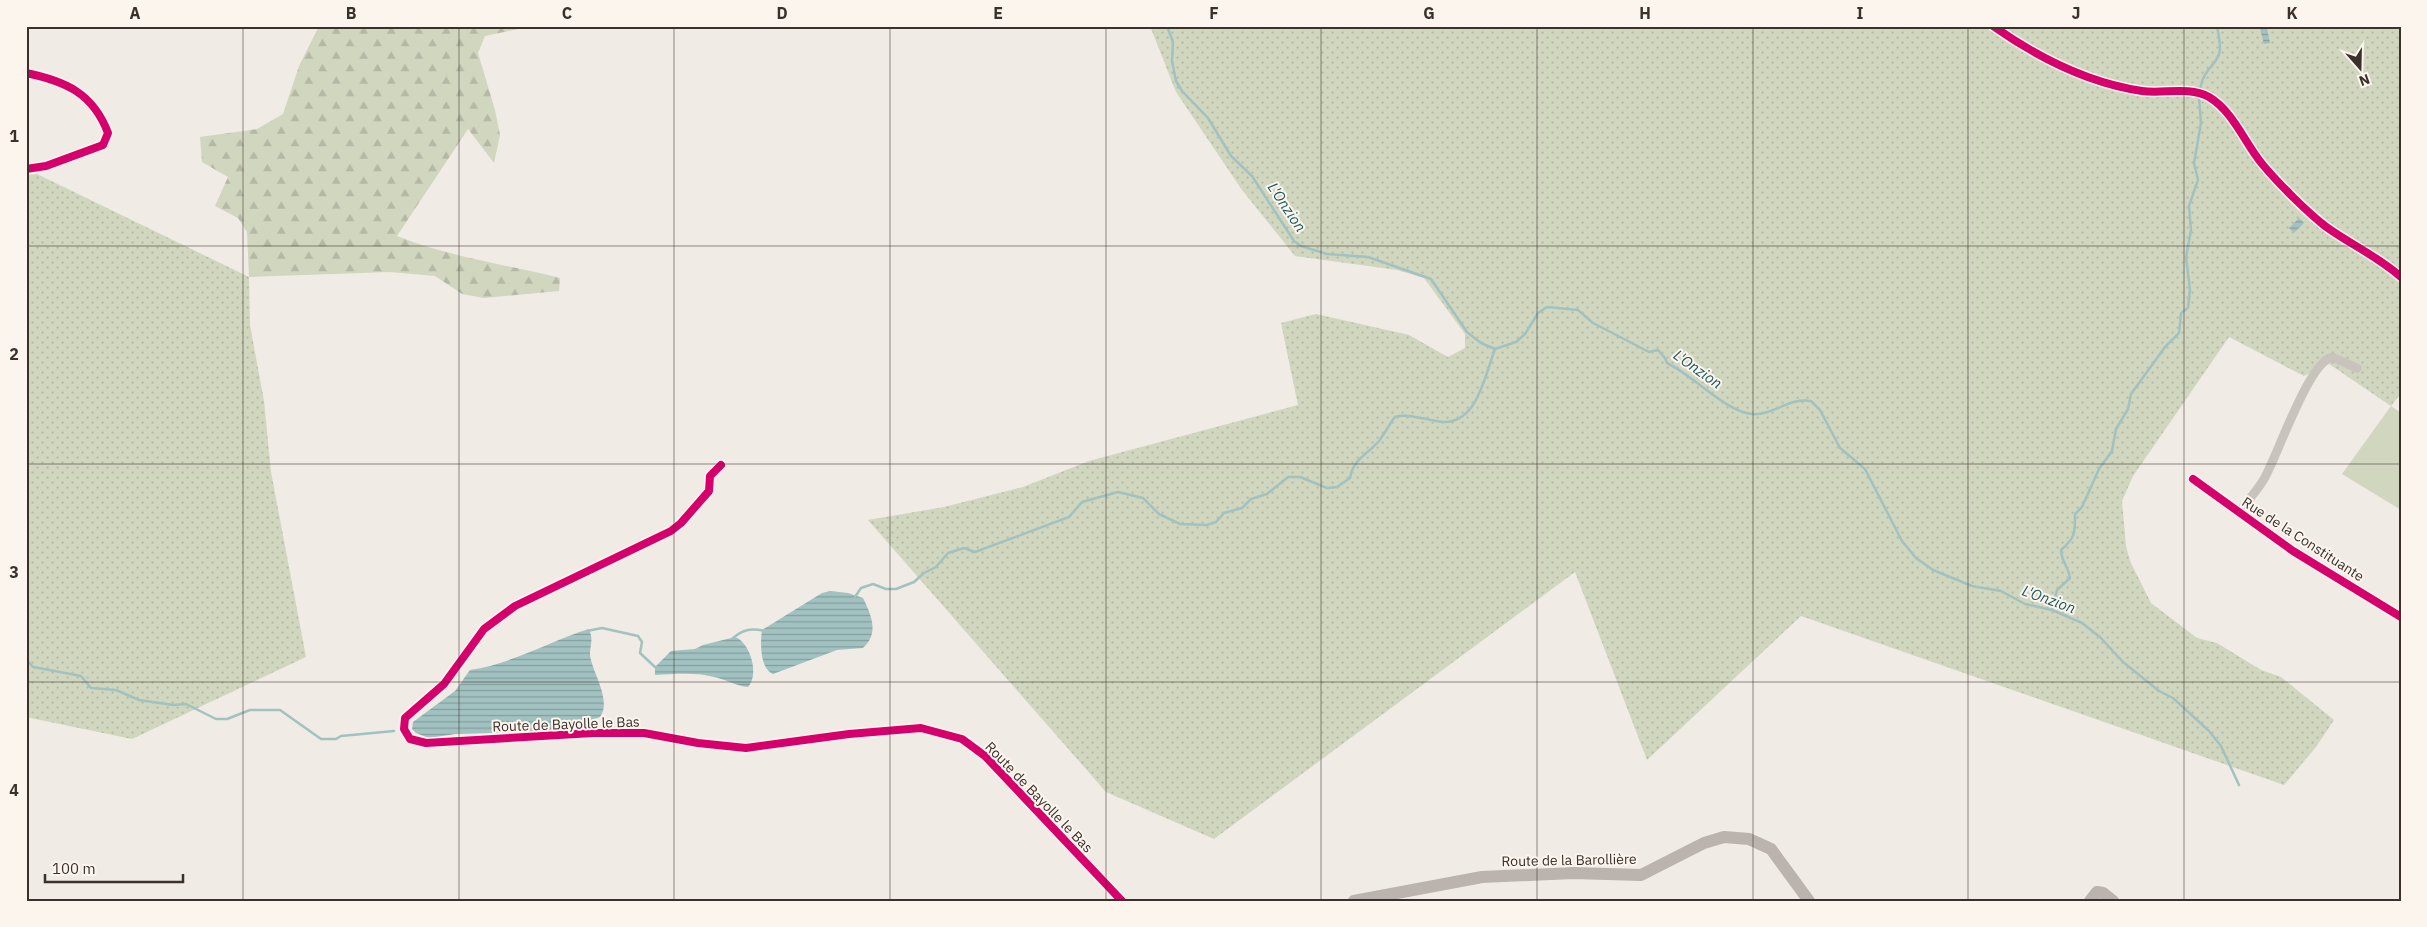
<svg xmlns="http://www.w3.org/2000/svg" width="2427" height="927" viewBox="0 0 2427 927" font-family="'IBM Plex Sans',sans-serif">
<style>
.grass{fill:url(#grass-dots)}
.forest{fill:url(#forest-firs)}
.green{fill:#d1d6bf}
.water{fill:url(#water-rules)}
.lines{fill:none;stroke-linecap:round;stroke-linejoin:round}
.stream{stroke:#a1c2c1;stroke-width:2.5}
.minor{stroke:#c9c3be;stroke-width:9}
.secondary{stroke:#bab3ae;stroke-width:12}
.cycleway-casing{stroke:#fbf5ee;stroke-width:11}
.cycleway{stroke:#d6006c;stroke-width:8}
.grid{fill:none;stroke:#3b302b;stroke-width:1;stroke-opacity:0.55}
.labels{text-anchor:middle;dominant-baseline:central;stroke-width:4;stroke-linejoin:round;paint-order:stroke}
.street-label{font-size:14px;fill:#3b302b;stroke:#fbf5ee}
.water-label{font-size:15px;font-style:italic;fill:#1f5a5e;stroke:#fbf5ee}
.neatline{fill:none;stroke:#3b302b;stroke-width:2}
.grid-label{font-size:16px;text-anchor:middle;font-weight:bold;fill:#3b302b}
</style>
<defs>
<pattern id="grass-dots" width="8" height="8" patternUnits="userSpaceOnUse" patternTransform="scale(1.25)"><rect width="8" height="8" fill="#d1d6bf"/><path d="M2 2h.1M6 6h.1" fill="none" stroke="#b4b8a4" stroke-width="1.8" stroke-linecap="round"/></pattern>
<pattern id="forest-firs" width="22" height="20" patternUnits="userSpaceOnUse" patternTransform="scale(1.25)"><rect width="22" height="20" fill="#d1d6bf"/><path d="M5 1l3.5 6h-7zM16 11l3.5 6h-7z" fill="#b4b8a4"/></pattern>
<pattern id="water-rules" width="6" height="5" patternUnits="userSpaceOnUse" patternTransform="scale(1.25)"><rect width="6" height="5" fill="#a1c2c1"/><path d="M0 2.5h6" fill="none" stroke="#849e9d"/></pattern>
</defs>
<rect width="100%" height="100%" fill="#f0ebe5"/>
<g class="grass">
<path d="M 1150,26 L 2401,26 L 2401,393 L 2391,406 L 2329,364 L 2304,376 L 2229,337 L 2133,476 L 2122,501 L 2126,546 L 2130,561 L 2151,603 L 2197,638 L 2217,643 L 2261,670 L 2281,677 L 2334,720 L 2316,747 L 2284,785 L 1801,616 L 1647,760 L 1575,572 L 1214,839 L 1106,792 L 868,520 L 944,507 L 1023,487 L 1089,461 L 1298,405 L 1281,323 L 1316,314 L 1409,335 L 1448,357 L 1465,348 L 1465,334 L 1424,278 L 1397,270 L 1295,256 L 1242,190 L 1176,92 Z"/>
<path d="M 37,174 L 249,277 L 250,325 L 264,401 L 271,472 L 306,657 L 132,739 L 26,717 L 26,175 Z"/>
</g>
<path class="forest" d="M 319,26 L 523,26 L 523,28 L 485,36 L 478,53 L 495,110 L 500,135 L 494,163 L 468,129 L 397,236 C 449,257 505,264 560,278 L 559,291 L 484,298 L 462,294 L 435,276 L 390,272 L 249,277 L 247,232 L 238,218 L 215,206 L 228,177 L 202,162 L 200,137 L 257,129 L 283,114 L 299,66 Z"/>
<path class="green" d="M 2391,406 L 2401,413 L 2401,510 L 2342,474 Z"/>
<g class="water">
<path d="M 2267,28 L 2270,43 L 2264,44 L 2260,29 Z"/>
<path d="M 2299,218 L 2304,223 L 2294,233 L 2289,228 Z"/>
<path d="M 830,591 L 848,593 L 863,598 C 872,616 879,634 863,648 L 837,650 L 773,674 C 760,669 760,643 762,630 L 822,593 Z"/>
<path d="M 589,629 C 593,639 591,642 590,652 C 589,668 613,699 600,717 L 562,731 L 455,734 L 429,738 L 416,733 L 412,729 L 413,722 L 455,691 L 470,670 C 512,664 550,641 589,629 Z"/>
<path d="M 735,637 C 750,642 760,675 748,687 C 737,686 729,681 718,678 C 697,672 677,674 655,675 L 655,667 L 671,651 L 695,649 L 703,645 Z"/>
</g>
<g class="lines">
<g class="stream">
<path d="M 1167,26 L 1173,42 L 1172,61 L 1176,81 L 1182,91 L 1208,118 L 1231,156 L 1252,176 L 1294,241 L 1301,246 L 1327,254 L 1368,257 L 1431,279 L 1467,332 L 1481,343 L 1495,349 L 1516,342 L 1525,334 L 1538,313 L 1547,307 L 1578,310 L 1593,323 L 1649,352 L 1658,350 L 1665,358 L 1667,363 C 1693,375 1726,412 1752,414 C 1772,416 1790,397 1811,401 L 1820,410 L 1840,448 L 1865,469 L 1902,541 L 1916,558 L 1933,570 L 1972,586 L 2001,591 L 2025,604 L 2052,610 L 2082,623 L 2100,637 L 2123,662 L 2159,691 L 2173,698 L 2209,731 L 2221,746 L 2239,785"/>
<path d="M 2200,89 C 2204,68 2214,68 2219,54 C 2222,45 2218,35 2217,26"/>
<path d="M 855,597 L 861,588 L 873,584 L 886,589 L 896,589 L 914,582 L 924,573 L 936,567 L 948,553 L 964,548 L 975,552 L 1069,517 L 1082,502 L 1118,492 L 1143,498 L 1159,514 L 1180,524 L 1207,525 L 1216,522 L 1224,513 L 1242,508 L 1251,499 L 1267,494 L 1288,477 L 1300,477 L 1327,488 L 1337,487 L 1350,478 C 1353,459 1368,454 1379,441 C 1385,433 1389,425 1395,417 C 1408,413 1422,419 1436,421 C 1476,430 1484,378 1495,349"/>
<path d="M 2052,610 L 2057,590 L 2070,578 C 2069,568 2061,561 2061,550 C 2076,537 2075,532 2075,514 L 2082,507 L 2099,469 L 2112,451 L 2116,429 L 2128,409 L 2131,394 L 2165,347 L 2179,333 L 2181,313 L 2188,308 L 2190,290 L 2186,257 L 2191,230 L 2189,206 L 2198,180 L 2194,163 L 2201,123 L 2199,98"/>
<path d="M 587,631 L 602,628 L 638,636 L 642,642 L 640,653 L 655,667 L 658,667"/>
<path d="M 733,638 C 744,629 751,628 765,631"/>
<path d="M 26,659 L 33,667 L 81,676 L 91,688 L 116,690 L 139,700 L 173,705 L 186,704 L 216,719 L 227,719 L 250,710 L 280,710 L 321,739 L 336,739 L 341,736 L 394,731"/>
</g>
<g class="minor">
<path d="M 1993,26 C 2037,57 2088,83 2142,91 C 2164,94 2188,86 2209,97 C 2234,112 2245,144 2263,165 C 2279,184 2306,211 2325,226 C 2351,245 2376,255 2401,277"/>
<path d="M 721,465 L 710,476 L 709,491 L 681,523 L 671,531 L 515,606 L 484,629 L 444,684 L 405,718 L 404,729 L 410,739 L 426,743 L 593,733 L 644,733 L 698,743 L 746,748 L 849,734 L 921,728 L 962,739 L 985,756 L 1122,901"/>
<path d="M 2193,479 L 2293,551 L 2401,617"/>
<path d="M 2239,513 C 2247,501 2257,491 2264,479 C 2278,455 2308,363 2332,357 L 2357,368"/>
</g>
<g class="secondary">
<path d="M 1354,901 L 1482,877 L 1573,873 L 1641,875 L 1704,843 L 1724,837 L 1749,839 L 1771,849 L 1809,901"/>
<path d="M 2090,901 L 2097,892 L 2103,893 L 2113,901"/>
</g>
<g class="cycleway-casing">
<g id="cycleway">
<path d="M 1993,26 C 2037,57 2088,83 2142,91 C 2164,94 2188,86 2209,97 C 2234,112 2245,144 2263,165 C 2279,184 2306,211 2325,226 C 2351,245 2376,255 2401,277"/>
<path d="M 26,73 C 65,81 93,93 108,133 L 103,145 L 46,166 L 26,169"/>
<path d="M 721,465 L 710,476 L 709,491 L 681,523 L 671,531 L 515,606 L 484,629 L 444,684 L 405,718 L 404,729 L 410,739 L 426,743 L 593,733 L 644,733 L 698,743 L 746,748 L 849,734 L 921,728 L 962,739 L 985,756 L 1122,901"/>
<path d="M 2193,479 L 2293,551 L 2401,617"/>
</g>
</g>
<use href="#cycleway" class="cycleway"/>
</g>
<path class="grid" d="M 243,26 L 243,901M 459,26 L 459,901M 674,26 L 674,901M 890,26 L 890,901M 1106,26 L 1106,901M 1321,26 L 1321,901M 1537,26 L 1537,901M 1753,26 L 1753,901M 1968,26 L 1968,901M 2184,26 L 2184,901M 26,246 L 2401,246M 26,464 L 2401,464M 26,682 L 2401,682"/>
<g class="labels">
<g class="street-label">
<text transform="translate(2303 539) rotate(33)">Rue de la Constituante</text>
<text transform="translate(566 724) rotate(-2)">Route de Bayolle le Bas</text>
<text transform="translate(1039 797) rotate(46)">Route de Bayolle le Bas</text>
<text transform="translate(1569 860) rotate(-1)">Route de la Barollière</text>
</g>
<g class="water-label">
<text transform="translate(1287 207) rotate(56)">L'Onzion</text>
<text transform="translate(1698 369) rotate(35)">L'Onzion</text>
<text transform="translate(2049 599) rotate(20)">L'Onzion</text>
</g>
</g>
<rect width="2427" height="927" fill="none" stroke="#fbf5ee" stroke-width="55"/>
<g transform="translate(2360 68) rotate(160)" stroke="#fbf5ee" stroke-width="4" paint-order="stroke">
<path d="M0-4L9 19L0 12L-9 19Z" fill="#3b302b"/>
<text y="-8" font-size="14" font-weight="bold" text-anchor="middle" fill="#3b302b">N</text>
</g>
<path d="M45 874v8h138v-8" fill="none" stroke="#3b302b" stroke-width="2.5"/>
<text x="52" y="874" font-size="15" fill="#3b302b" stroke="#fbf5ee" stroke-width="4" paint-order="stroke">100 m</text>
<rect x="28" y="28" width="2372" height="872" class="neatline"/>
<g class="grid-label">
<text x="135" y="19">A</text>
<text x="351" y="19">B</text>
<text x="567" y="19">C</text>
<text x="782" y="19">D</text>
<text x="998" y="19">E</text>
<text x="1214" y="19">F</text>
<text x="1429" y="19">G</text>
<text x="1645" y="19">H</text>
<text x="1860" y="19">I</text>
<text x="2076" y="19">J</text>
<text x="2292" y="19">K</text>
<text x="14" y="142">1</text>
<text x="14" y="360">2</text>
<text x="14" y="578">3</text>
<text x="14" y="796">4</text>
</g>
</svg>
